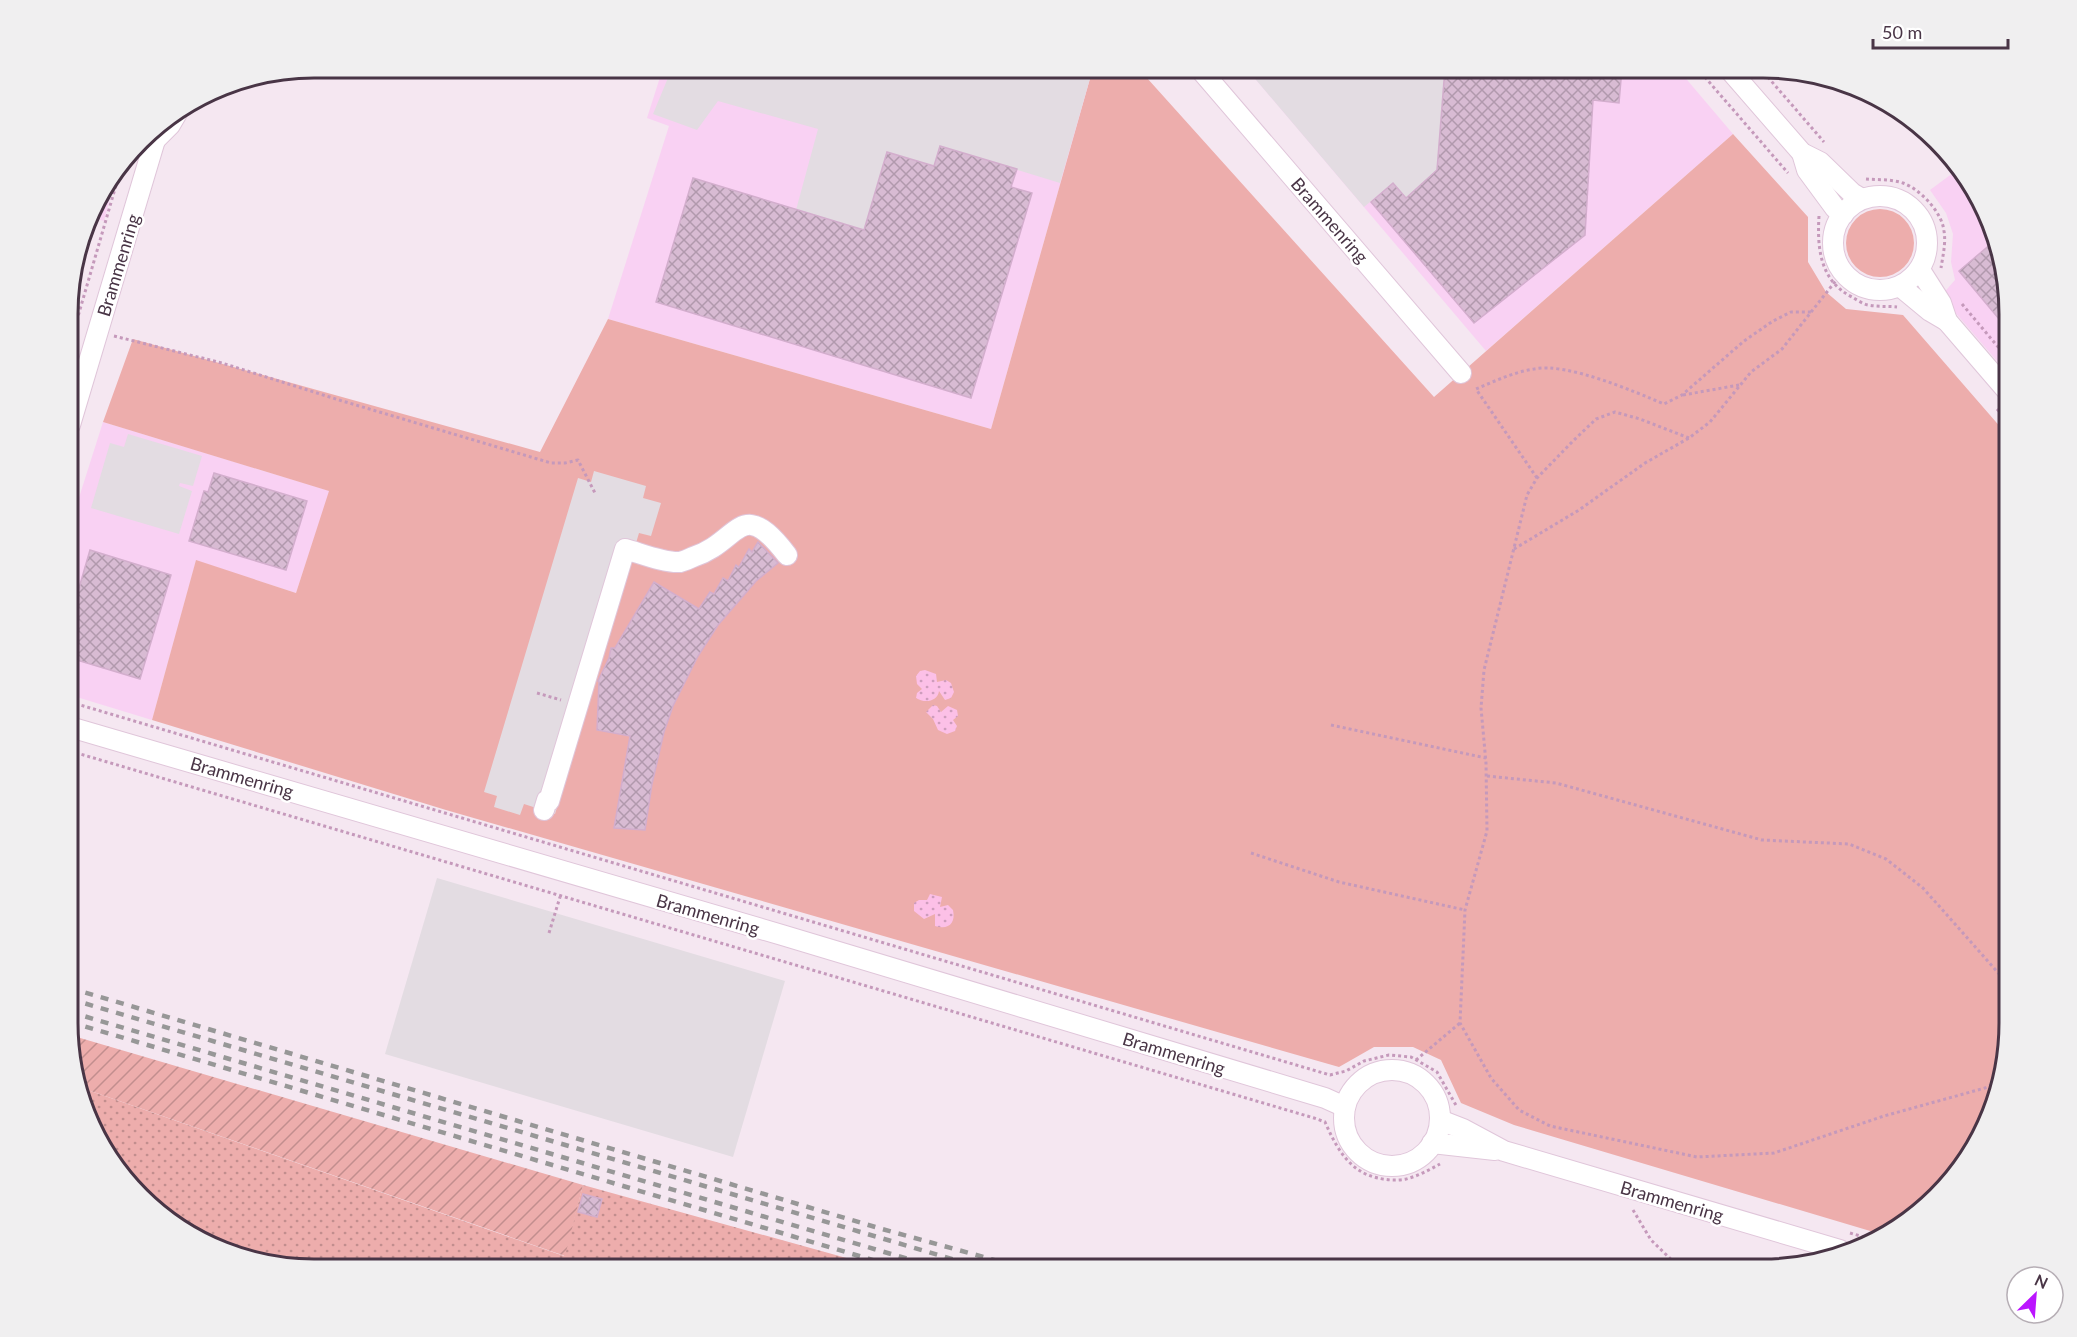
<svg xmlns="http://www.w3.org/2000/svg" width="2077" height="1337" viewBox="0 0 2077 1337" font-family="Lato,sans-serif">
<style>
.commercial{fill:#f9d1f3}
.grass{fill:#edadac}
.sand{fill:url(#sand-dots)}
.park{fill:url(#park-dots)}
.garden{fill:url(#garden-furrows)}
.parking{fill:#e3dce2}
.building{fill:url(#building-cross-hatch);stroke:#d3aecd;stroke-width:1.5}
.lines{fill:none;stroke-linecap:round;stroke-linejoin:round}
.minor-casing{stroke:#e0c6da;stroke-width:22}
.path{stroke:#c599bb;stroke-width:3;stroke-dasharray:3 3;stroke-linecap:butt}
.minor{stroke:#fff;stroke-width:20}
.rail{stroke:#979797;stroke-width:4.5;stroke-dasharray:8 8;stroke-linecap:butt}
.labels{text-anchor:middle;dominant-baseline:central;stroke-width:5;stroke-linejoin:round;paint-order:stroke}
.street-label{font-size:18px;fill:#493546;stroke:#fff}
.rim{fill:none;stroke:#493546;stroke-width:3}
</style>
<defs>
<pattern id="sand-dots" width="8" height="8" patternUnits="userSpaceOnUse" patternTransform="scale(1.5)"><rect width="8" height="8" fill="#fcc0e7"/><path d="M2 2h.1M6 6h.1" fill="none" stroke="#ce9dbd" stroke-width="1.8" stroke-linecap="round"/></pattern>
<pattern id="park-dots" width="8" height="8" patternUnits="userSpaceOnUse" patternTransform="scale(1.5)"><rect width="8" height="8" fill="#edadac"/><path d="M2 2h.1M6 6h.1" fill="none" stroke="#c28e8e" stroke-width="1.8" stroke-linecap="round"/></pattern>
<pattern id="garden-furrows" width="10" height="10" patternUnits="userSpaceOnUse" patternTransform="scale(1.5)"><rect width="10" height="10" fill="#edadac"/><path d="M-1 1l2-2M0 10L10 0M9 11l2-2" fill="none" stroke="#c28e8e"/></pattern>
<pattern id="building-cross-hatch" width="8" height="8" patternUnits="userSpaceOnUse" patternTransform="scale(1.5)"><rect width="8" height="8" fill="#d8bbd3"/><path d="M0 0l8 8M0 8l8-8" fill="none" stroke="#b199ad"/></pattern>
</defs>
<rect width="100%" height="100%" fill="#f5e7f1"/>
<g class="commercial">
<path d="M 663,68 L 1093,68 L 991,429 L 608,319 L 669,126 L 647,118 Z"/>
<path d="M 1246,68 L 1677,68 L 1733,134 L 1486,351 Z"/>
<path d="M 1957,170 L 1977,191 L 2009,298 L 2009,375 L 1941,296 L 1955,280 L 1951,262 L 1953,234 L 1946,213 L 1930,190 Z"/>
<path d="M 116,175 L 104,221 L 90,217 L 93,205 Z"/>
<path d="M 103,422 L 330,491 L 296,593 L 196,561 L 152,720 L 70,695 L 70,526 Z"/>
</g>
<g class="grass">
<path d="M 1093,68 L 1138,68 L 1434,397 L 1733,134 L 1808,217 L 1808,262 L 1826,292 L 1846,309 L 1903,315 L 2009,437 L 2009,1039 L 1997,1102 L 1968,1160 L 1887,1236 L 1514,1125 L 1461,1103 L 1441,1060 L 1413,1047 L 1374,1047 L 1339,1067 L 1325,1063 L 446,810 L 152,720 L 196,560 L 296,593 L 329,491 L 103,422 L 133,339 L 540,452 L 608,319 L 991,429 Z"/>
<circle cx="1880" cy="243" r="34"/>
</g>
<g class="sand">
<path d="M 925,670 L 936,674 L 937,682 L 946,680 L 951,683 L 954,692 L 951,698 L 945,700 L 939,691 C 938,701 925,704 916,698 L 917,693 L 922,689 L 917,684 L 916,676 L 920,671 Z"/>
<path d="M 933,705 L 937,706 L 941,712 L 948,706 L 957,710 L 958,716 L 953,720 L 957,726 L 955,731 L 947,734 L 938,730 L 933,719 L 926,712 Z"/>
<path d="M 930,894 L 942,897 L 940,907 L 948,905 L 953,910 C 956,924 948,930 935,926 L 935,914 L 924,919 L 914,911 L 914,903 L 919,900 L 927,900 Z"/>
</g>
<path class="park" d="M 82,1088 L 564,1256 L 583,1185 L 886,1269 L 314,1269 L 235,1257 L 177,1228 L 109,1160 Z"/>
<path class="garden" d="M 70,1035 L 583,1185 L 565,1256 L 82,1088 L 70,1055 Z"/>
<g class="parking">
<path d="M 674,68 L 1093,68 L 1060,183 L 940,146 L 934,166 L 887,152 L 864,230 L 796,210 L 818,129 L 718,101 L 697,130 L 653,114 L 670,73 Z"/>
<path d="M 1246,68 L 1445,68 L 1437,170 L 1406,198 L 1393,183 L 1364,207 Z"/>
<path d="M 128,434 L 202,456 L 193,486 L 180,483 L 179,486 L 192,491 L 179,534 L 91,508 L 110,443 L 124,447 Z"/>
<path d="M 594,471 L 646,486 L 643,498 L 661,503 L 651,536 L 639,533 L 555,814 L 524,804 L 520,815 L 494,807 L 497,796 L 484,792 L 578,478 L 591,482 Z"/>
<path d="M 437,878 L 785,981 L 733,1157 L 385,1054 Z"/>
</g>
<g class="building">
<path d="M 1445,68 L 1622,68 L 1619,103 L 1593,100 L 1585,235 L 1474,323 L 1371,202 L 1393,183 L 1406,198 L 1437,170 Z"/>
<path d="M 940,146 L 1017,169 L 1011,187 L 1032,193 L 971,398 L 656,302 L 693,178 L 864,230 L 887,152 L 934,166 Z"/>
<path d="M 1992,243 L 2009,298 L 2009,331 L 1959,271 Z"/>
<path d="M 214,473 L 307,501 L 286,570 L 189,541 L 204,491 L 208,492 Z"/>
<path d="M 758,542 L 778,563 L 756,581 L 744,595 L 718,625 L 698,656 L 673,706 L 664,732 L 652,784 L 645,830 L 614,828 L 630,736 L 597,730 L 599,682 L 598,681 L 609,658 L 611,648 L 615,648 L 654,582 L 699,609 L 710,592 L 714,594 L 723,578 L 728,581 L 736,565 L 739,567 L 749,549 L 752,552 Z"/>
<path d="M 90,550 L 171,575 L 140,679 L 70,658 L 70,619 Z"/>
<path d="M 583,1194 L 602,1199 L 597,1217 L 578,1212 Z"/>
</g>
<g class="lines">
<g class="minor-casing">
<g id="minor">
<path d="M 1199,68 L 1461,373"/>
<path d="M 1728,68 L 1802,153 L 1820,162 L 1852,193 L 1862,199"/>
<path d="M 155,140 L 170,125 L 177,113"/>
<path d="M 1802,153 L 1807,170 L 1835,208 L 1843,215"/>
<circle cx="1880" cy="243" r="47"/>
<path d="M 1920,270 L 1941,303 L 1947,321"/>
<path d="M 1901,287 L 1930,311 L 1947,321 L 2009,393"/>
<path d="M 70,425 L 155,140 L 155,127"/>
<path d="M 70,727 L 782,935 L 1325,1098 L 1345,1107"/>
<path d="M 544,810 L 547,800 L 549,801 L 625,549 C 640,553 664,563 680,562 C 684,561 689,559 693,557 C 740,542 740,494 787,555"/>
<circle cx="1392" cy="1118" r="48"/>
<path d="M 1440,1120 L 1463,1129 L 1504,1151 L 1840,1250"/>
<path d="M 1432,1143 L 1495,1150"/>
</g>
</g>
<g class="path">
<path d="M 1697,68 L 1788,173"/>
<path d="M 1760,68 L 1824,142"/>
<path d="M 1866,179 C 1878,180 1891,179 1903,183 C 1920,189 1942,212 1944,231 C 1946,243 1943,255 1941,268"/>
<path d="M 1819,216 C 1817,248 1820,281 1852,297 C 1857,300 1863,304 1868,305 C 1878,307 1887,306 1897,307"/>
<path d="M 1962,304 L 2009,360"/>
<path d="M 70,319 L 78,316"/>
<path d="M 114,336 L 222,363 L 339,400 L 551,463 L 565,463 L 578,460 L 596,495"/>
<path d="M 70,344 L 121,168"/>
<path d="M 1683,395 L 1739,385"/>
<path d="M 1997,409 L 2009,422"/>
<path d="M 1689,438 L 1640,419 L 1615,412 L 1596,419 L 1573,441 L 1537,478 L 1527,495 L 1484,670 L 1481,708 L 1486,763 L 1487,831 L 1465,910 L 1460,1023 L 1491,1078 L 1519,1110 L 1550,1126 L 1697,1157 L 1774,1153 L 1884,1116 L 1985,1088 L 2001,1080"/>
<path d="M 1537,478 L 1476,389 C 1495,381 1514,372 1534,369 C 1566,362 1633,391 1664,404 L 1682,395 L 1744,341 L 1773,321 L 1791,312 L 1812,312"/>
<path d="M 1514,549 L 1579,510 L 1645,463 L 1689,438 L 1710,422 L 1751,372 L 1782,349 L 1834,283 L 1844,274"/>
<path d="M 537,693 L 561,700"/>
<path d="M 70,702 L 1330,1075 L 1346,1071 L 1364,1061 L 1389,1055 L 1411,1057 L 1437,1072 L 1457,1107"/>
<path d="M 1331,725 L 1486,758"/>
<path d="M 70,751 L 1314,1118 L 1325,1122 C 1336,1147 1349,1172 1378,1178 C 1386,1180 1397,1181 1406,1179 C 1418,1176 1429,1170 1440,1164"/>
<path d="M 1487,776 L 1556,783 L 1762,840 L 1849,844 L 1886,859 L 1923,888 L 2009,985"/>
<path d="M 1251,853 L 1339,882 L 1465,910"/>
<path d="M 549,933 L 560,897"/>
<path d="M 1416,1060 L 1460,1023"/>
<path d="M 1633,1210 L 1651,1240 L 1681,1269"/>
<path d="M 1850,1233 L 1874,1240"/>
</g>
<use href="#minor" class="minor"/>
<g class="rail">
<path d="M 70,988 L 882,1229 L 1027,1269"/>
<path d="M 70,999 L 986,1269"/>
<path d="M 70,1012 L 942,1269"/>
<path d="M 70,1022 L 903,1269"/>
</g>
</g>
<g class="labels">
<g class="street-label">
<text transform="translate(1330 220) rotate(49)">Brammenring</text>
<text transform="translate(118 265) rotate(-73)">Brammenring</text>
<text transform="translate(242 777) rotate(16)">Brammenring</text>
<text transform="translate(708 914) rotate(16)">Brammenring</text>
<text transform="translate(1174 1053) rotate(17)">Brammenring</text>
<text transform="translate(1672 1201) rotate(16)">Brammenring</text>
</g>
</g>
<path d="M0 0H2077V1337H0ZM314 78H1763A236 236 0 0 1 1999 314V1023A236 236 0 0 1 1763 1259H314A236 236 0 0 1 78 1023V314A236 236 0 0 1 314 78Z" fill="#f0eff0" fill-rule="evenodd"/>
<path class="rim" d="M314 78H1763A236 236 0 0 1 1999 314V1023A236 236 0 0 1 1763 1259H314A236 236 0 0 1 78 1023V314A236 236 0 0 1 314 78Z"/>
<g transform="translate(2035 1295) rotate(25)"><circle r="28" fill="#ffffff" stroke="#b6aeb5" stroke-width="1.5"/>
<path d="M0-4.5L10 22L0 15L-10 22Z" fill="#bb14ff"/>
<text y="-9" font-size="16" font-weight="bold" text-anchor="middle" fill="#493546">N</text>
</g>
<path d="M1873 39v9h135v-9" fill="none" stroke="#493546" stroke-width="3"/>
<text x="1882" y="39" font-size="18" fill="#493546" stroke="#ffffff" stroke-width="4.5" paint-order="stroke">50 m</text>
</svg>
